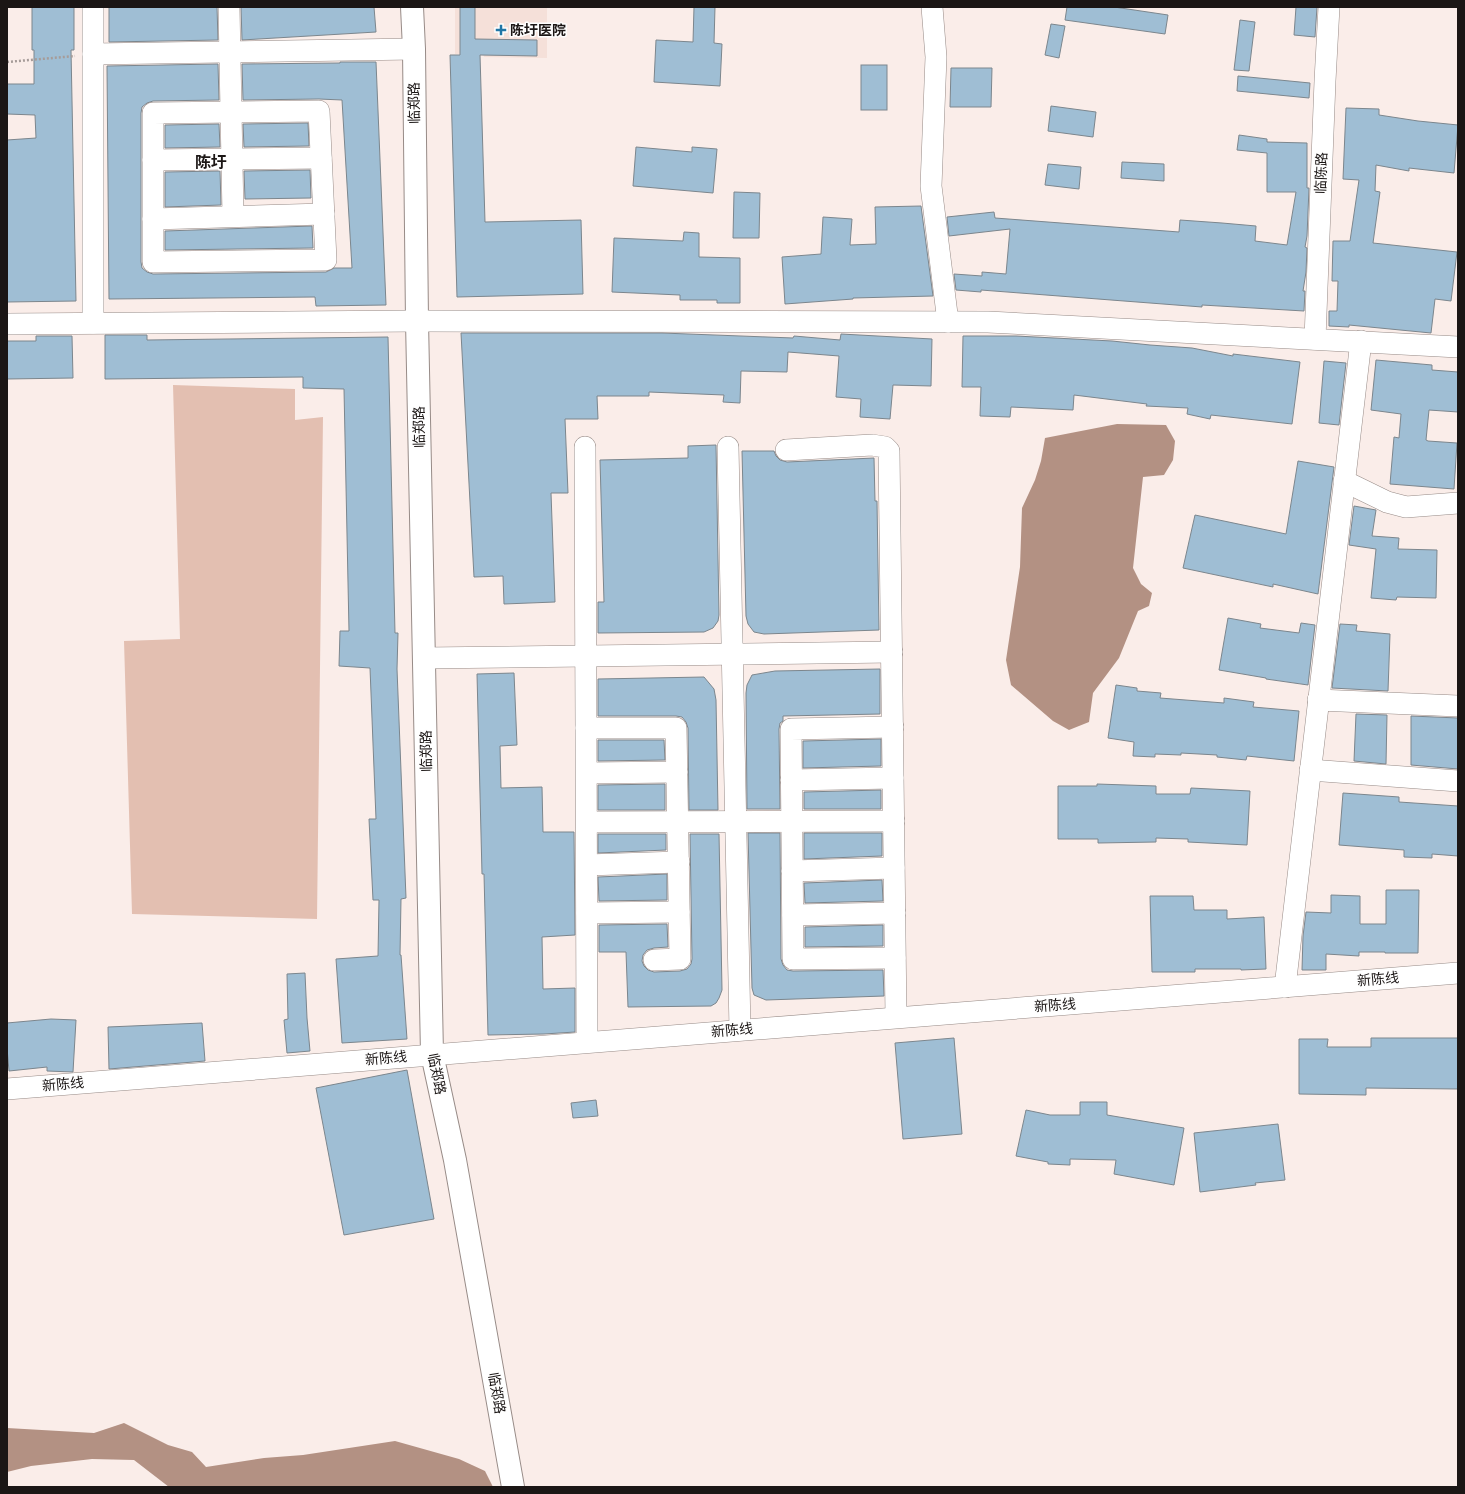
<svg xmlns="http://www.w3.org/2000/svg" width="1465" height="1494" viewBox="0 0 1465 1494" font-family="'Archivo Narrow','Noto Sans SC',sans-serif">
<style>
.built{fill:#f5e0d9}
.green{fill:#e3bfb1}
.water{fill:#b39183}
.building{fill:#9fbed4;stroke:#7c868d}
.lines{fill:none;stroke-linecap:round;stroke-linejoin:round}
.minor-casing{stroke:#978b87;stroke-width:22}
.major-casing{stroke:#978b87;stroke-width:24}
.path{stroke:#a69c99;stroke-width:2.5;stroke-dasharray:2 2;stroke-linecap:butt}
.minor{stroke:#fff;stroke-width:21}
.major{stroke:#fff;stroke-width:22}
.poi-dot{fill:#2076a6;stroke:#fefefe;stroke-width:1.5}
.labels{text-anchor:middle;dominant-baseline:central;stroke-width:3;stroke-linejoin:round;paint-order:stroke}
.poi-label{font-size:14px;font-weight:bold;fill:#1b1615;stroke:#fefefe;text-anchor:start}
.street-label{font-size:14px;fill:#1b1615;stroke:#fefefe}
.quarter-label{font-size:16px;font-weight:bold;fill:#1b1615;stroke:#fefefe}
</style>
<rect width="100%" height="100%" fill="#faede9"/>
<path class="built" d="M 455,7 L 547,7 L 547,58 L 484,57 L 483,53 L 455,54 Z"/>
<path class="green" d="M 173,385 L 295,389 L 295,420 L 323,417 L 317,919 L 132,914 L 124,641 L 180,639 Z"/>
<g class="water">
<path d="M 1117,424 L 1166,425 L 1175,441 L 1173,460 L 1164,475 L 1143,477 L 1133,568 L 1141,584 L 1152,593 L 1149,606 L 1138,611 L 1119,658 L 1093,693 L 1089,722 L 1069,730 L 1053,721 L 1011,685 L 1006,660 L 1020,567 L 1022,508 L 1035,480 L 1041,461 L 1045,438 Z"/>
<path d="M 124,1423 L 168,1445 L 192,1452 L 206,1467 L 264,1458 L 303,1455 L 395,1441 L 459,1459 L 485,1471 L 493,1487 L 169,1487 L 134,1460 L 92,1459 L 31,1466 L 7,1472 L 7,1428 L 94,1433 Z"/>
</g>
<g class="building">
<path d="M 32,7 L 74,7 L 74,50 L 71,50 L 76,301 L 7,302 L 7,140 L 36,138 L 35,115 L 7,114 L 7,84 L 34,84 L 34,50 L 32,50 Z"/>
<path d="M 109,7 L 217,7 L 218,40 L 109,42 Z"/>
<path d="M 241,7 L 374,7 L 376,32 L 242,40 Z"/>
<path d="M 460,7 L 475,7 L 475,39 L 537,40 L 537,56 L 480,55 L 485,222 L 581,220 L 583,294 L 457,297 L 450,55 L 460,55 Z"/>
<path d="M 694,7 L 715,7 L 714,43 L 722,44 L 720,86 L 654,82 L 656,40 L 693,42 Z"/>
<path d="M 1067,7 L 1114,7 L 1168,15 L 1165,34 L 1065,20 Z"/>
<path d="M 1296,7 L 1317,7 L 1315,37 L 1294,35 Z"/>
<path d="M 1240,20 L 1255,22 L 1249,71 L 1234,70 Z"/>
<path d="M 1051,24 L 1065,26 L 1059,58 L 1045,55 Z"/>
<path d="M 340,62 L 376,62 L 386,305 L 316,306 L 315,297 L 109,299 L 107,66 L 218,64 L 219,100 L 153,101 L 147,103 L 142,107 L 141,113 L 141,262 L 142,268 L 147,272 L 153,274 L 326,272 L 334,268 L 352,268 L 342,100 L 319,99 L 243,100 L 242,64 L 340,63 Z"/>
<rect x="861" y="65" width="26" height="45"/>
<path d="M 951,68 L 992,68 L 991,107 L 950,107 Z"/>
<path d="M 1238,76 L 1310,83 L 1309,98 L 1237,91 Z"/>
<path d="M 1051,106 L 1096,112 L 1093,137 L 1048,131 Z"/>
<path d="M 1346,108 L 1379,109 L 1379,115 L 1418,121 L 1458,125 L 1454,173 L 1409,168 L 1409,171 L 1376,165 L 1375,191 L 1380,192 L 1373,243 L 1457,252 L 1451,301 L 1435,299 L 1431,333 L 1349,325 L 1349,327 L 1329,326 L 1329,311 L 1337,311 L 1338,281 L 1332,281 L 1333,241 L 1350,241 L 1359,180 L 1343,179 Z"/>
<path d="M 308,123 L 309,146 L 244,147 L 243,124 Z"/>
<path d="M 219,124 L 220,147 L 165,148 L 165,125 Z"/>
<path d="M 1239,135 L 1267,139 L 1267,142 L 1307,143 L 1307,188 L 1309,188 L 1307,236 L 1305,247 L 1307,248 L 1306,272 L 1303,291 L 1305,291 L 1304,311 L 1202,305 L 1202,307 L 981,290 L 981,292 L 956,290 L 954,274 L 982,276 L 982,272 L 1006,274 L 1010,229 L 949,236 L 947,217 L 994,212 L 995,218 L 1179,232 L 1180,220 L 1222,223 L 1256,226 L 1255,241 L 1287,245 L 1296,192 L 1267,192 L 1267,153 L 1237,150 Z"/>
<path d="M 636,147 L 692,152 L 692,147 L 717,149 L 713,193 L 633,186 Z"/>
<path d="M 1122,162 L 1164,164 L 1164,181 L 1121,178 Z"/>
<path d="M 1048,164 L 1081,167 L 1079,189 L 1045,185 Z"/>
<path d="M 310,170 L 311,198 L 245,199 L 244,171 Z"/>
<path d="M 220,171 L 221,205 L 165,207 L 165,172 Z"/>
<path d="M 734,192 L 760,193 L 759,238 L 733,238 Z"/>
<path d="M 921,206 L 933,296 L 853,298 L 853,299 L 785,304 L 782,257 L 821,254 L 823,217 L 852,219 L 850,245 L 876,244 L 875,207 Z"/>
<path d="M 312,226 L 313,248 L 165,250 L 165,231 Z"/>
<path d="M 684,232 L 699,233 L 699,257 L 740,258 L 740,303 L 717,303 L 717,300 L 680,300 L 680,295 L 612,292 L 614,238 L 683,241 Z"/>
<path d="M 461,333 L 662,333 L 793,338 L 794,336 L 840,340 L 841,334 L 932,339 L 931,386 L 893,385 L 890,419 L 860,417 L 861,399 L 836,397 L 839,356 L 788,352 L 787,372 L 741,371 L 740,403 L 723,402 L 724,395 L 649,392 L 649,396 L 597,396 L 598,419 L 565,419 L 568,493 L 551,493 L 555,602 L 504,604 L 503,576 L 474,577 Z"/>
<path d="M 105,335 L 147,335 L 147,340 L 388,337 L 395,633 L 398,633 L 397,669 L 406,898 L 401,899 L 400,955 L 401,955 L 407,1039 L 342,1043 L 336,959 L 378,956 L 379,900 L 373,900 L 369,819 L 376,819 L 370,668 L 339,666 L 340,631 L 349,631 L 344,389 L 303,388 L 303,377 L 105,379 Z"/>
<path d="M 36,336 L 72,336 L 73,378 L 7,379 L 7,341 L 36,341 Z"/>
<path d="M 963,336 L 1016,336 L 1112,341 L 1150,345 L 1192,348 L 1233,356 L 1233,354 L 1300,362 L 1292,424 L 1211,415 L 1210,419 L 1187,414 L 1188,408 L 1146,406 L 1147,404 L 1074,395 L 1073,410 L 1011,407 L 1010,417 L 980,416 L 981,387 L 962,387 Z"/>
<path d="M 1376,360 L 1432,365 L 1432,370 L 1458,372 L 1458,412 L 1429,410 L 1426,440 L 1428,441 L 1457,443 L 1454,489 L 1390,484 L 1394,437 L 1399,438 L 1401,414 L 1371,410 Z"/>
<path d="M 1324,361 L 1346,363 L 1339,425 L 1319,423 Z"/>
<path d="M 716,445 L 719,615 L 718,621 L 713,628 L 704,632 L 598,633 L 598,602 L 604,602 L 600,460 L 688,458 L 688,446 Z"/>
<path d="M 742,451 L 774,451 L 776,456 L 780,460 L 787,462 L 874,458 L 875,501 L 877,501 L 879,630 L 764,634 L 754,632 L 748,624 L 746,616 Z"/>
<path d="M 1298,461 L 1334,467 L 1318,594 L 1273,584 L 1273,587 L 1183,568 L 1195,515 L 1286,534 Z"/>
<path d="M 1354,506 L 1376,510 L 1372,536 L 1399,538 L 1398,549 L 1437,550 L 1436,598 L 1397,597 L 1396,600 L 1371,598 L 1376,549 L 1349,545 Z"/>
<path d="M 1228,618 L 1261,624 L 1260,628 L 1299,633 L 1301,623 L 1315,625 L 1308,685 L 1266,679 L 1266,678 L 1219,670 Z"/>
<path d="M 1340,624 L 1357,625 L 1356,631 L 1390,634 L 1388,691 L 1332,688 Z"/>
<path d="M 880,669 L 880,714 L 783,716 L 783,721 L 780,723 L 779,729 L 780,809 L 747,809 L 746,693 L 747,685 L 752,675 L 775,671 Z"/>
<path d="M 514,673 L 517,745 L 500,746 L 501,788 L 542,787 L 543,832 L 574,832 L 575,935 L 542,937 L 543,989 L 575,988 L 575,1032 L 544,1034 L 488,1035 L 484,874 L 482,874 L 477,674 Z"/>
<path d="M 704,677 L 714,689 L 716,700 L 718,810 L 689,810 L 688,728 L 686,722 L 682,717 L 676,716 L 598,716 L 598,679 Z"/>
<path d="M 1116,685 L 1137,688 L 1137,691 L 1161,693 L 1160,698 L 1224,703 L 1224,698 L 1254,702 L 1253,707 L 1299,711 L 1294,761 L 1247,756 L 1246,760 L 1217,757 L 1217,755 L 1181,753 L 1181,755 L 1155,754 L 1155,757 L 1133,756 L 1134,742 L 1108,738 Z"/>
<path d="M 1356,714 L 1387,715 L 1386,764 L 1354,761 Z"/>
<path d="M 1411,716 L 1458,718 L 1458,769 L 1411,765 Z"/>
<path d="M 881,739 L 881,766 L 803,768 L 803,741 Z"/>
<path d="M 598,740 L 664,740 L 665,760 L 598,761 Z"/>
<path d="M 665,784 L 665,810 L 598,810 L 598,785 Z"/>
<path d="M 1097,784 L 1156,786 L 1156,794 L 1190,794 L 1191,788 L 1250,791 L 1247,845 L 1188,842 L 1188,839 L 1156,838 L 1156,842 L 1098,843 L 1098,839 L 1058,839 L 1058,786 L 1097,786 Z"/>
<path d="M 881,790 L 881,809 L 804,809 L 804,792 Z"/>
<path d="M 1343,793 L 1399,797 L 1399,802 L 1458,806 L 1458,856 L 1432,854 L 1432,858 L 1404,857 L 1404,850 L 1339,845 Z"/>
<path d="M 748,833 L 780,833 L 781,959 L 783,965 L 787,970 L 793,971 L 883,970 L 884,996 L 766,1000 L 754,995 L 752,988 Z"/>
<path d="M 804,833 L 882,833 L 882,856 L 804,859 Z"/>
<path d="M 598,834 L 666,834 L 666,850 L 598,853 Z"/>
<path d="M 690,834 L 719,834 L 722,990 L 719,998 L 716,1003 L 711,1006 L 628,1007 L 626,952 L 599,952 L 599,925 L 667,924 L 668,947 L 654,948 L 647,950 L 643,955 L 642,961 L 644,966 L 648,970 L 654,972 L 680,971 L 687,969 L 691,964 L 692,959 Z"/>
<path d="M 667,874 L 667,900 L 599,901 L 598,877 Z"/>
<path d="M 882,880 L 883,901 L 805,903 L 804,883 Z"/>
<path d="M 1386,890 L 1419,890 L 1418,953 L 1385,953 L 1385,952 L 1359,952 L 1359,956 L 1326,954 L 1326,970 L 1302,970 L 1303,936 L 1306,912 L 1331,913 L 1331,895 L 1360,896 L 1360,924 L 1386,924 Z"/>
<path d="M 1150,896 L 1193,896 L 1194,910 L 1227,910 L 1227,919 L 1264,917 L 1266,969 L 1241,970 L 1241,969 L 1195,969 L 1195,972 L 1152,972 Z"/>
<path d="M 883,925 L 883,946 L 805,947 L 805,927 Z"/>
<path d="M 305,973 L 307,1018 L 310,1051 L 287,1053 L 284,1020 L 288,1019 L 287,974 Z"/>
<path d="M 51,1019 L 76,1020 L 73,1072 L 47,1071 L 47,1067 L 9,1071 L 7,1048 L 7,1023 Z"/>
<path d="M 202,1023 L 205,1061 L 109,1069 L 108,1027 Z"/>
<path d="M 954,1038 L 962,1134 L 903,1139 L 895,1043 Z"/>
<path d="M 1371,1038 L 1458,1038 L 1458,1089 L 1366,1088 L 1366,1095 L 1299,1094 L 1299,1039 L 1328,1039 L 1327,1047 L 1371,1047 Z"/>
<path d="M 407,1070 L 434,1219 L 344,1235 L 316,1088 Z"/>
<path d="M 596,1100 L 598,1116 L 573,1118 L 571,1103 Z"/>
<path d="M 1080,1102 L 1107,1102 L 1107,1115 L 1184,1128 L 1174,1185 L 1114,1174 L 1116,1160 L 1070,1159 L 1070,1165 L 1048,1164 L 1048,1162 L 1016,1156 L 1026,1110 L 1050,1115 L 1080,1115 Z"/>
<path d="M 1278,1124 L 1285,1180 L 1255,1183 L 1256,1185 L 1200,1192 L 1194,1133 Z"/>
</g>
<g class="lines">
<g class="minor-casing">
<g id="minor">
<path d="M 229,7 L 233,216"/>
<path d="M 932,7 L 936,57 L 931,186 L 948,322"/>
<path d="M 93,54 L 414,49"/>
<path d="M 319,111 L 326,260 L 153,262 L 153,113 Z"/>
<path d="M 153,160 L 321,158"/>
<path d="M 153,219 L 324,214"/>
<path d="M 93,323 L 93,7"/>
<path d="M 7,324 L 417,321 L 988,322 L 1458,347"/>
<path d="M 1315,339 L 1325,81 L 1329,7"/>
<path d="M 585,447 L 586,728"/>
<path d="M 728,447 L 740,1030"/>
<path d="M 786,450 L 872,445 L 885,447 L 889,451 L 896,1017"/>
<path d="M 1344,481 L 1387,502 L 1406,507 L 1458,503"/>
<path d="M 424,658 L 892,652"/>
<path d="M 1318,700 L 1458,706"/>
<path d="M 893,727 L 791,729 L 793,959 L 895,958"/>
<path d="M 1310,770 L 1458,781"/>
<path d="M 587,773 L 677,772"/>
<path d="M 791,780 L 893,778"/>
<path d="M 587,822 L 894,821"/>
<path d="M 587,865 L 679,862"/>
<path d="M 792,871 L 894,868"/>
<path d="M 587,913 L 679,912"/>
<path d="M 793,915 L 895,913"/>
<path d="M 1285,987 L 1361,341"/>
<path d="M 587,1042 L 586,728 L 676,728 L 680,959 L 654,960"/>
<path d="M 7,1089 L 1458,973"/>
</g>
</g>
<g class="major-casing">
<path id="major" d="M 412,7 L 414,49 L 417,321 L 432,1054 L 455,1160 L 513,1487"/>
</g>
<path class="path" d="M 7,62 L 75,56"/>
<use href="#minor" class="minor"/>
<use href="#major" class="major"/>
</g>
<path class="poi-dot" d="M499 24h4v4h4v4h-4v4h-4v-4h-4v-4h4z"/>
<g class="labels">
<g class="poi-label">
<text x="510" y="30">陈圩医院</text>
</g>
<g class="street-label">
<text transform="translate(414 103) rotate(-91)">临郑路</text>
<text transform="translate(1321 173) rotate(-88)">临陈路</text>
<text transform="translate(419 427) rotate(-91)">临郑路</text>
<text transform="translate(426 751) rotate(-91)">临郑路</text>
<text transform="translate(1378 979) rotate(-5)">新陈线</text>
<text transform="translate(1055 1005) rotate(-4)">新陈线</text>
<text transform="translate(732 1030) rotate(-5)">新陈线</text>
<text transform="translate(386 1058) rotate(-5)">新陈线</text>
<text transform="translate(437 1074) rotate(79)">临郑路</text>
<text transform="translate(63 1084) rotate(-5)">新陈线</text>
<text transform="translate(497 1393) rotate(80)">临郑路</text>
</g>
<g class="quarter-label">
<text x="211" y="162">陈圩</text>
</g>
</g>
<rect width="1465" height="1494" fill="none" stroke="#1b1615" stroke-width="16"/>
</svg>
